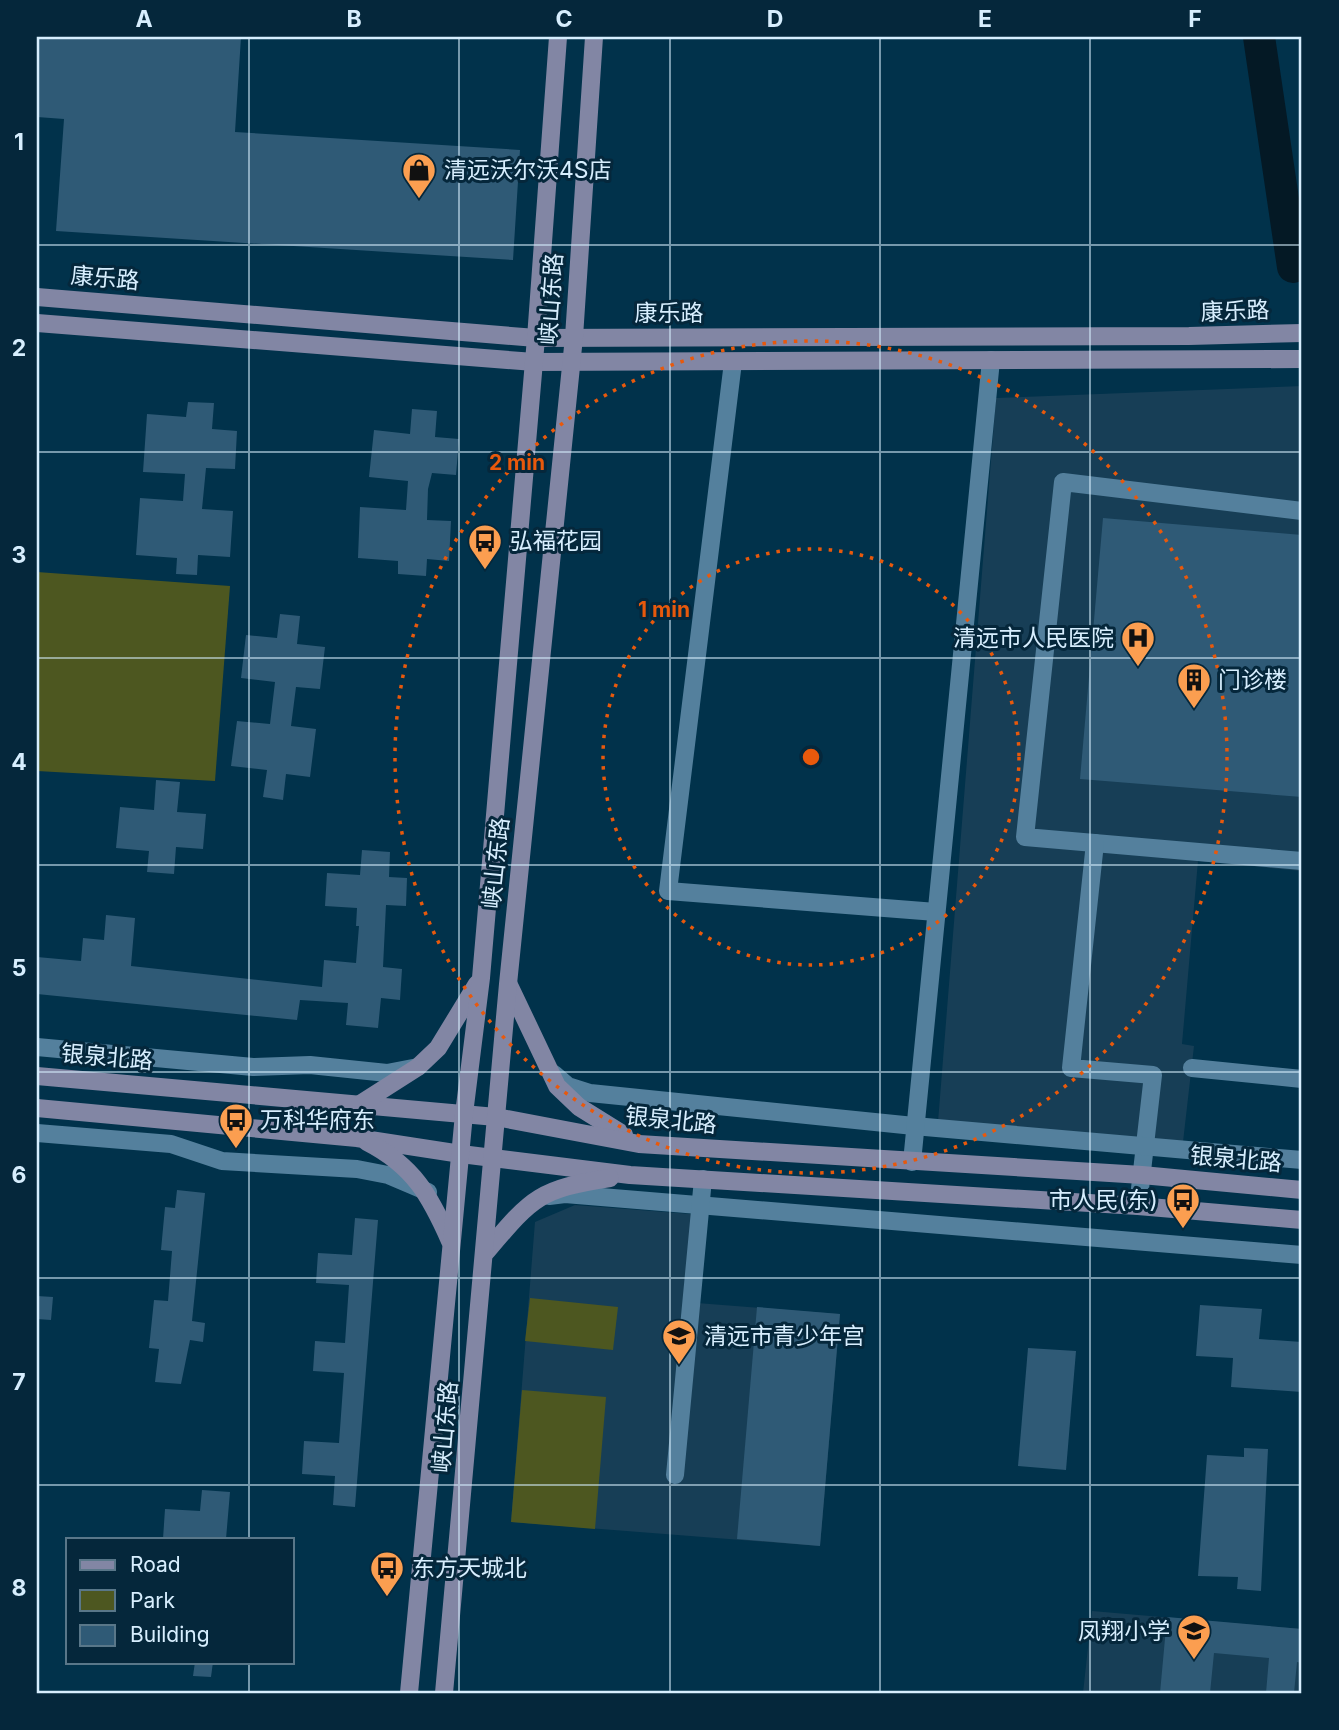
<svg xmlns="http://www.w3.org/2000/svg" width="1339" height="1730" viewBox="0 0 1339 1730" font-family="Inter,'Noto Sans SC',sans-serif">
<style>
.built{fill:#173e56}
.green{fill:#4d5720}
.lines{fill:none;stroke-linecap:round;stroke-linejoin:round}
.river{stroke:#041925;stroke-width:32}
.building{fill:#2f5a76}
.street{stroke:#54809d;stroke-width:18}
.secondary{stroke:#8286a4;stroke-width:18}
.grid{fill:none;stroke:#d7eefe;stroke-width:2;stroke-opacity:0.55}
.ring{fill:none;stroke:#e8590c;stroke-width:3.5;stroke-dasharray:3.5 7}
.labels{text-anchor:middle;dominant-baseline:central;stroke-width:6;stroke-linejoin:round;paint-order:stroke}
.poi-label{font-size:23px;fill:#d7eefe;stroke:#05273b;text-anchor:start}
.street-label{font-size:23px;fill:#d7eefe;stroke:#05273b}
.centre{fill:#e8590c;stroke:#05273b;stroke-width:3.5}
.ring-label{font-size:21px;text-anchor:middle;font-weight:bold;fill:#e8590c;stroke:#05273b;stroke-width:6;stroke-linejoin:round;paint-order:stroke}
.neatline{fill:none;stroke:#d7eefe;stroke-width:2.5}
.grid-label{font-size:23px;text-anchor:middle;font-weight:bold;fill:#d7eefe}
</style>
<rect width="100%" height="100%" fill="#01324b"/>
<g class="built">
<path d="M 1302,386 L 1302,871 L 1198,861 L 1182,1044 L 1194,1046 L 1183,1142 L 938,1122 L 996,398 Z"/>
<path d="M 575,1205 L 704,1215 L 697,1303 L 840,1314 L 820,1546 L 511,1522 L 535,1222 Z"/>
<path d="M 1092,1611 L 1302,1629 L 1302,1693 L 1083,1693 Z"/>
</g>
<g class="green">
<path d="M 37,572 L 230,586 L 215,781 L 37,771 Z"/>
<path d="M 530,1298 L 618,1307 L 613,1350 L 525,1341 Z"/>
<path d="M 522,1390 L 606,1397 L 595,1529 L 511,1522 Z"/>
</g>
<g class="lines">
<path class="river" d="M 1259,37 L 1293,267"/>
</g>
<g class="building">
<path d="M 37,37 L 241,37 L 235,132 L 520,150 L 513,260 L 56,231 L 64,119 L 37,117 Z"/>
<path d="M 188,402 L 214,403 L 212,429 L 237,431 L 235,469 L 206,468 L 202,509 L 233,511 L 230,557 L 198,555 L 197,575 L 176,574 L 177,558 L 136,555 L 140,498 L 183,501 L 185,474 L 143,472 L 147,414 L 186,417 Z"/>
<path d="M 412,409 L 437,411 L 435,437 L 459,439 L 456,475 L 432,473 L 428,489 L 427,520 L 451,521 L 449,561 L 427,559 L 426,576 L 398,574 L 398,561 L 358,558 L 360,507 L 406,510 L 408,481 L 369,477 L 374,430 L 410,434 Z"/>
<path d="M 1103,518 L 1302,535 L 1302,797 L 1080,779 Z"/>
<path d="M 280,614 L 300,616 L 297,644 L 325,647 L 320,689 L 296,687 L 291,726 L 316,729 L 310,777 L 286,774 L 283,800 L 263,797 L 267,770 L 231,766 L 237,721 L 270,724 L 275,682 L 241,678 L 246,635 L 277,638 Z"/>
<path d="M 156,780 L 180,782 L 177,812 L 206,814 L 203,849 L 176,847 L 174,874 L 147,872 L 149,851 L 116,848 L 120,807 L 154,810 Z"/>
<path d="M 362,850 L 390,852 L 389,877 L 407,878 L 406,906 L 386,905 L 383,967 L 402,969 L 400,1000 L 381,998 L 378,1028 L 346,1025 L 348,1003 L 300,1000 L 297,1020 L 37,994 L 37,957 L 81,961 L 83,938 L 104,940 L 106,915 L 135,918 L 131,966 L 322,987 L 324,960 L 356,963 L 359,926 L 356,926 L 357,908 L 325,906 L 327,873 L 360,875 Z"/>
<path d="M 177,1190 L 205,1193 L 192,1321 L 205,1323 L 203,1342 L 190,1340 L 181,1384 L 155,1382 L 159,1349 L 149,1348 L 154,1300 L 168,1301 L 172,1251 L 161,1250 L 165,1207 L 175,1208 Z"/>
<path d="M 355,1218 L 378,1220 L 355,1507 L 333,1505 L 335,1476 L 302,1474 L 304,1441 L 339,1443 L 344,1373 L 313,1371 L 315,1341 L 345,1343 L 349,1285 L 316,1283 L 318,1253 L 352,1255 Z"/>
<path d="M 37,1296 L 53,1297 L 51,1320 L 37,1319 Z"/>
<path d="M 1200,1305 L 1262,1309 L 1259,1339 L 1302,1342 L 1302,1392 L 1231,1387 L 1233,1358 L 1196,1356 Z"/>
<path d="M 757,1307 L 840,1314 L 820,1546 L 737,1539 Z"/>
<path d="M 1028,1348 L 1076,1351 L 1066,1470 L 1018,1466 Z"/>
<path d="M 1244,1448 L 1268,1449 L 1261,1591 L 1237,1589 L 1238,1577 L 1198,1576 L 1207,1455 L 1244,1457 Z"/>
<path d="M 202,1490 L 230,1492 L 226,1539 L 163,1539 L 165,1509 L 200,1511 Z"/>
<path d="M 1167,1617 L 1302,1629 L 1302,1663 L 1297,1662 L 1294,1693 L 1266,1693 L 1269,1658 L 1214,1653 L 1210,1693 L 1160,1693 Z"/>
<path d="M 195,1662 L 213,1662 L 211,1677 L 193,1676 Z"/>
</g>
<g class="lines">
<g class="street">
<path d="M 733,362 L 668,891 L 936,912"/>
<path d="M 1302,511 L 1063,482 L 1025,837 L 1302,861"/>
<path d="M 1095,843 L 1071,1068 L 1153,1075 L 1138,1206"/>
<path d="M 37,1047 L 253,1067 L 310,1065 L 387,1073 L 418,1067"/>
<path d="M 1192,1068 L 1302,1079"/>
<path d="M 554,1074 L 568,1086 L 590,1093 L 914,1126 L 1302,1160"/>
<path d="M 37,1133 L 171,1144 L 222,1161 L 357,1169 L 388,1175 L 428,1192"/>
<path d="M 912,1162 L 991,360"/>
<path d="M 549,1196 L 565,1194 L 1302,1255"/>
<path d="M 675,1475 L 703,1179"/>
</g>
<g class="secondary">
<path d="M 37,297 L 536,338 L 1189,336 L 1302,333"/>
<path d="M 37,323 L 534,362 L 1302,359"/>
<path d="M 509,985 L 557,1086 L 579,1107 L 624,1135"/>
<path d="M 37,1076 L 496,1117 L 639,1144 L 1142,1175 L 1302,1190"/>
<path d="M 360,1104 L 418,1067 L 438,1048 L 477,984"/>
<path d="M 37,1108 L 357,1138 L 461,1154 L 630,1175 L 1138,1206 L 1302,1220"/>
<path d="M 367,1142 C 414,1166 430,1196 450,1241"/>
<path d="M 486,1252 C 532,1198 538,1189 610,1178"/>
<path d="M 409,1693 L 464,1114 L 481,978 L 536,338 L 558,37"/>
<path d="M 444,1693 L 508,984 L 574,337 L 594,37"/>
</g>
</g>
<path class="grid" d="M 249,37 L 249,1539M 459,37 L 459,1693M 670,37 L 670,1693M 880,37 L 880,1693M 1090,37 L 1090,1693M 37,245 L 1302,245M 37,452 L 1302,452M 37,658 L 1302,658M 37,865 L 1302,865M 37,1072 L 1302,1072M 37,1278 L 1302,1278M 37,1485 L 1302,1485M 249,1662 L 249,1693"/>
<g class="ring">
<circle cx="811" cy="757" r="208"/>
<circle cx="811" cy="757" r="416"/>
</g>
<defs>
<g id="shop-pin" transform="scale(1.75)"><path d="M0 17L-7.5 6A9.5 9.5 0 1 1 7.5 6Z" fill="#fb9e50" stroke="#05273b"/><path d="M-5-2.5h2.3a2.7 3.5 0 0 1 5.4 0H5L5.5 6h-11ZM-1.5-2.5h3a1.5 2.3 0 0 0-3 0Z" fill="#111"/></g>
<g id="bus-pin" transform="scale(1.75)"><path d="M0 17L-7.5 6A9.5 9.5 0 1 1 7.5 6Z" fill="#fb9e50" stroke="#05273b"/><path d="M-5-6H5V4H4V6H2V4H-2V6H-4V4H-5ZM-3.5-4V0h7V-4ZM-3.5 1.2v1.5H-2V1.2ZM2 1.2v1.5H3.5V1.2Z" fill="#111"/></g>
<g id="hospital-pin" transform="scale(1.75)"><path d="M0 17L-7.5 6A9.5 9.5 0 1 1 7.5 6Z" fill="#fb9e50" stroke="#05273b"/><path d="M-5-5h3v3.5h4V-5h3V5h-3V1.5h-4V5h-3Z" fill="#111"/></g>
<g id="building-pin" transform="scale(1.75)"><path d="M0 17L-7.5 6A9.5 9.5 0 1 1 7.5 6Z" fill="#fb9e50" stroke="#05273b"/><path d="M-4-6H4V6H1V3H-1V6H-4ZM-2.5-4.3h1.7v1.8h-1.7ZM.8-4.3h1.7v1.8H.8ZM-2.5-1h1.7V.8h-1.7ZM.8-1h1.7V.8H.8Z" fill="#111"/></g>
<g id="school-pin" transform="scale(1.75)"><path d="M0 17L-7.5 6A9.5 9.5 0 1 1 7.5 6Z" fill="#fb9e50" stroke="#05273b"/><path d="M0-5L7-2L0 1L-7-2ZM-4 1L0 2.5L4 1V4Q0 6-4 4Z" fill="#111"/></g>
</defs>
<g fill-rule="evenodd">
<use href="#shop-pin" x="419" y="170"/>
<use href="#bus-pin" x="485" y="541"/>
<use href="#hospital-pin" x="1138" y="638"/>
<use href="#building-pin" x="1194" y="680"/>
<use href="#bus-pin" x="236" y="1120"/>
<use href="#bus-pin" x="1183" y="1200"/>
<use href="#school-pin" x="679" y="1336"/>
<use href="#bus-pin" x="387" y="1568"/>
<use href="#school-pin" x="1194" y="1631"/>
</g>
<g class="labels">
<g class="poi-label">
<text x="444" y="170">清远沃尔沃4S店</text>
<text x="510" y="541">弘福花园</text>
<text x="1114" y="638" text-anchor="end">清远市人民医院</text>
<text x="1218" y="680">门诊楼</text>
<text x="260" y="1120">万科华府东</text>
<text x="1158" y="1200" text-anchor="end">市人民(东)</text>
<text x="704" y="1336">清远市青少年宫</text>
<text x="412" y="1568">东方天城北</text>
<text x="1170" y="1631" text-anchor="end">凤翔小学</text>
</g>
<g class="street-label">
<text transform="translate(105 278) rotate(5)">康乐路</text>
<text transform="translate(551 299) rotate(-86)">峡山东路</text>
<text transform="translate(1235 311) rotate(-2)">康乐路</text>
<text x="669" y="313">康乐路</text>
<text transform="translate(496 863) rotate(-84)">峡山东路</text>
<text transform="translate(107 1057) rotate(5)">银泉北路</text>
<text transform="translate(671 1120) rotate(6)">银泉北路</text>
<text transform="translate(1236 1159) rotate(5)">银泉北路</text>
<text transform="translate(445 1427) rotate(-85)">峡山东路</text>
</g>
</g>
<circle cx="811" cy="757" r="10" class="centre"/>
<g class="ring-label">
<text x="517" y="470">2 min</text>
<text x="664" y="617">1 min</text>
</g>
<rect width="1339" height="1730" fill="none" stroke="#05273b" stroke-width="77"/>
<rect x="66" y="1538" width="228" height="126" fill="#05273b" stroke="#597789" stroke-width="2"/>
<rect x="80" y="1560" width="35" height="10" fill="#8286a4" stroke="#597789" stroke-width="2"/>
<text x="130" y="1572" font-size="21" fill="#d7eefe">Road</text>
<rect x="80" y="1590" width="35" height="21" fill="#4d5720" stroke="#597789" stroke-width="2"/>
<text x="130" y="1608" font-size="21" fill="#d7eefe">Park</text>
<rect x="80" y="1625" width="35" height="21" fill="#2f5a76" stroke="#597789" stroke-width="2"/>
<text x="130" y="1642" font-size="21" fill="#d7eefe">Building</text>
<rect x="38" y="38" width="1262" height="1654" class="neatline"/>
<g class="grid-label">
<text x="144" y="27">A</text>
<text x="354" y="27">B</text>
<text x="564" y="27">C</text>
<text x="775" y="27">D</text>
<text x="985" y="27">E</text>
<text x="1195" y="27">F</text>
<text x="19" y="150">1</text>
<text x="19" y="356">2</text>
<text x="19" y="563">3</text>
<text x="19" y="770">4</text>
<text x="19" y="976">5</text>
<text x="19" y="1183">6</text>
<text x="19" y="1390">7</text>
<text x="19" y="1596">8</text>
</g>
</svg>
